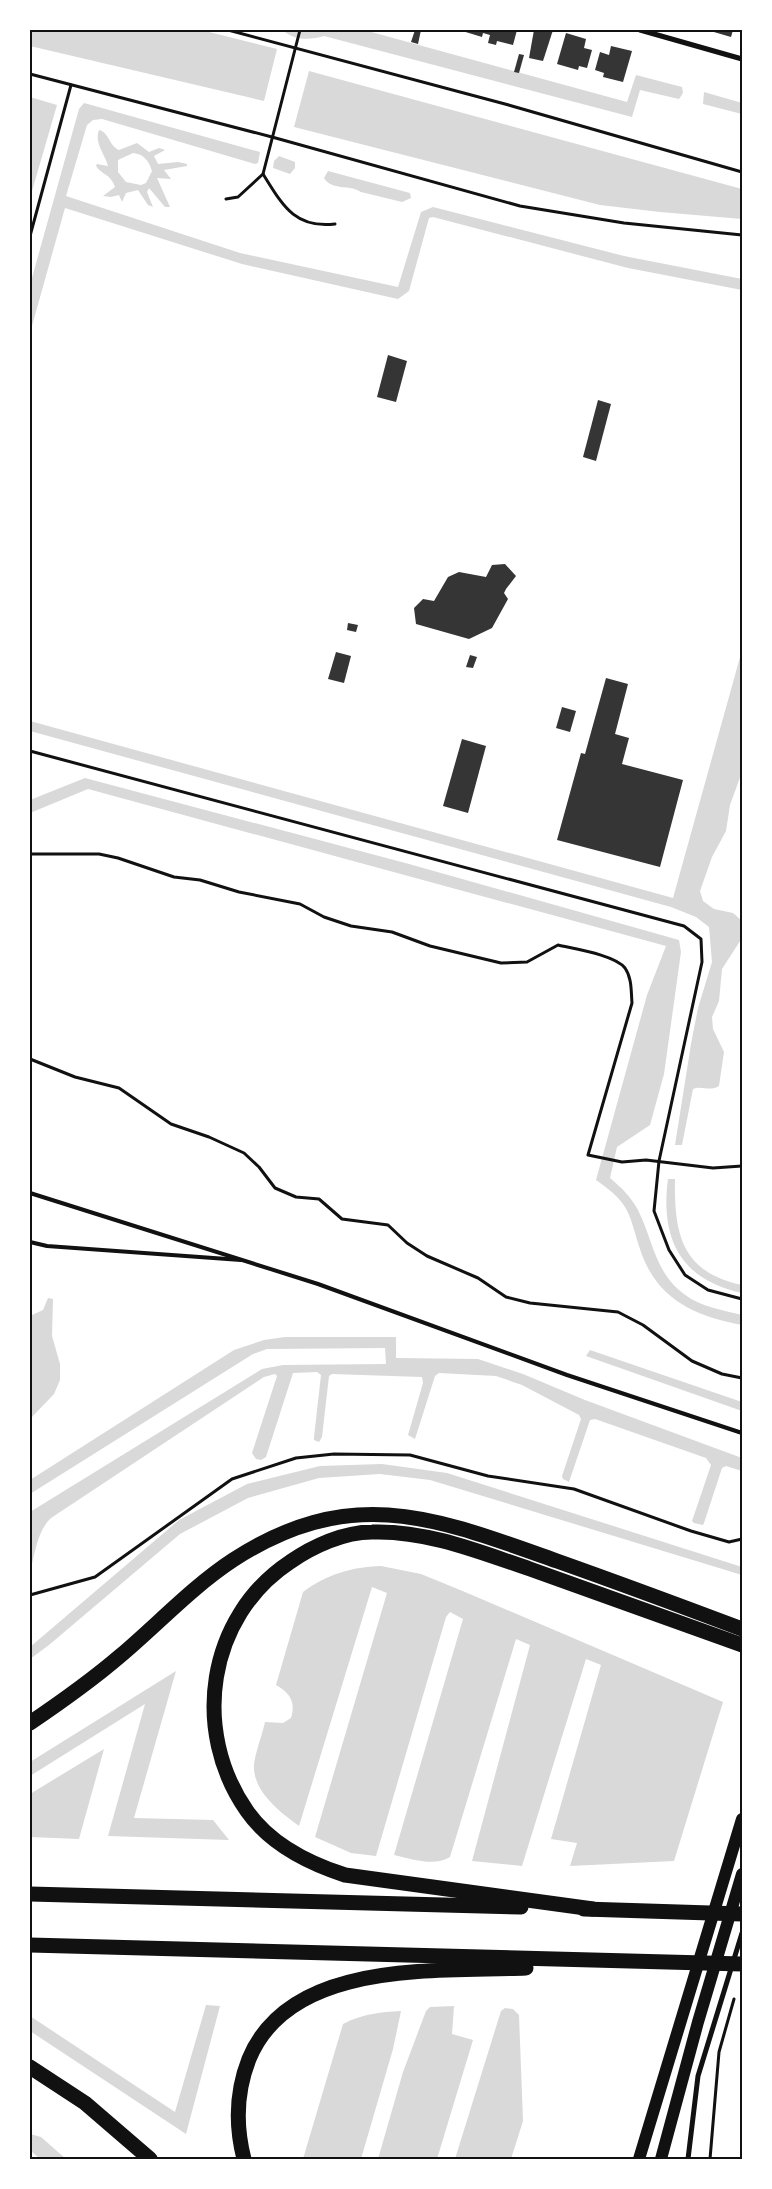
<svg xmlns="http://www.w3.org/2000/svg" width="772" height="2189" viewBox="0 0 772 2189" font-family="'Noto Sans',sans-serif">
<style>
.water{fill:#d9d9d9;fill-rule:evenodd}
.building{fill:#353535}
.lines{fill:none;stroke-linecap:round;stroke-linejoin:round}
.path{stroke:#111;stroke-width:3}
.service{stroke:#111;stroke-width:4}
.minor{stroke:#111;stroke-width:5}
.primary{stroke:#111;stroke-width:12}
.motorway{stroke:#111;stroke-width:15}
.neatline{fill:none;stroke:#111;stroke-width:2}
</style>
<rect width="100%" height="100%" fill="#fff"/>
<g class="water">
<path d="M 30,30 L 201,30 L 277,49 L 264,101 L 30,46 Z"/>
<path d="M 283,30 L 364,30 L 627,102 L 636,75 L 682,87 L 683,93 L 679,99 L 640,90 L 632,117 L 324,36 C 311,40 293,41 283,30 Z"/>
<path d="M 309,71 L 742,189 L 742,219 L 660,212 L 600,205 L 294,127 Z"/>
<path d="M 704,92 L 742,103 L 742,114 L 703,104 Z"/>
<path d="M 30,97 L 57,105 L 30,198 Z"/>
<path d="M 84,103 L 260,152 L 258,163 L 255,164 L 102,119 L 93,120 L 87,125 L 66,196 L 240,253 L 398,287 L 421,212 L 433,207 L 624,256 L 742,279 L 742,290 L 628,268 L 433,217 L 429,218 L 409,291 L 398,299 L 242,264 L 65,208 L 30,333 L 30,285 L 79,109 Z"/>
<path d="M 99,130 C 109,132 109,146 119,150 L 137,143 L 149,152 L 159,148 L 165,150 L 154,156 L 158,164 L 178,162 L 187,164 L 187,166 L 164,170 L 171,179 L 157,178 L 170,207 L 165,207 L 149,188 L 147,192 L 153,207 L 148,205 L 138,190 L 126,193 L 122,202 L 119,195 L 111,197 L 103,196 L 115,187 C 110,173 103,176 96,166 L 97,164 L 108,166 C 105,154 94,143 99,130 ZM 133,153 C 144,154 149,161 152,171 L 146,183 L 141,185 L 126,182 L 118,172 L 118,160 Z"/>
<path d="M 279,156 L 295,162 L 295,168 L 290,174 L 273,168 L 274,161 Z"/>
<path d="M 328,171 L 410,193 L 411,198 L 402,202 L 361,192 C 349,184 332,191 324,178 Z"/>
<path d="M 742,650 L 742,772 L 730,805 L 726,831 L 712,857 L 700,891 L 703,901 L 714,909 L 733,913 L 741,920 L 742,938 L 722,969 L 719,1001 L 712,1017 L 713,1029 L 724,1052 L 719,1086 C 710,1092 701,1085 693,1089 L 682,1145 L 675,1145 L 691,1044 L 698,1008 L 712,962 L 709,927 L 696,917 L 671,907 L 30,731 L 30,721 L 673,898 Z"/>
<path d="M 85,778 L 409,864 L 679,940 L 681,952 L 664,1074 L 650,1125 L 617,1147 L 610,1178 C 622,1188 631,1197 638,1210 C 653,1240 655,1273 684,1294 C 700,1307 723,1310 742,1315 L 742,1325 C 695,1316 658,1300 641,1252 C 628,1213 632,1205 596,1180 L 647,995 L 666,946 L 88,789 L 30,813 L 30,800 Z"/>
<path d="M 668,1179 L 675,1179 C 674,1235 682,1272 742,1285 L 742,1293 C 681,1280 660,1239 668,1179 Z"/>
<path d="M 48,1298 L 53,1299 L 52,1336 L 60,1364 L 60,1380 L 54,1394 L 30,1419 L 30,1316 L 43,1310 Z"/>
<path d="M 285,1337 L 396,1337 L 396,1358 L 478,1359 L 523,1374 L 585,1400 L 742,1458 L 742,1471 L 726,1466 L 722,1468 L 704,1523 L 703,1525 L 694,1523 L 692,1521 L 711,1465 L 706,1458 L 595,1419 L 590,1420 L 569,1482 L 563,1479 L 562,1476 L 581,1419 L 579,1415 L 522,1385 L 496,1376 L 439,1373 L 435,1376 L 415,1439 L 408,1435 L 423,1383 L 422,1377 L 332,1374 L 329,1376 L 322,1437 L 319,1442 L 314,1440 L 314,1437 L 321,1375 L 317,1372 L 293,1373 L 266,1457 L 261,1460 L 256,1459 L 252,1453 L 277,1376 L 275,1374 L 264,1377 L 51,1518 C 37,1531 35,1554 30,1572 L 30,1512 L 262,1369 L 283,1365 L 386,1364 L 385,1348 L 267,1349 L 253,1354 L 30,1494 L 30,1480 L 234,1350 L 264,1340 Z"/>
<path d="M 590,1350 L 742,1402 L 742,1411 L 586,1356 Z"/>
<path d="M 382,1464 L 447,1473 L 742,1567 L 742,1575 L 430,1480 L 380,1474 L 319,1478 L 248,1498 L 180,1534 L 49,1645 L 30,1659 L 30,1647 L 179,1520 L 247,1484 L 320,1466 Z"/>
<path d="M 381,1566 L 421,1574 L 465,1592 L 723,1702 L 674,1861 L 570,1866 L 577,1843 L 551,1839 L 601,1665 L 586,1659 L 522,1866 L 472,1861 L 530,1645 L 516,1639 L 450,1857 C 434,1867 412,1859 394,1855 L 463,1619 L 450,1612 L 446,1617 L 376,1856 L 351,1853 L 315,1837 L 387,1593 L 372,1587 L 299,1826 C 280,1812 252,1791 254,1764 C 256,1750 262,1736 265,1722 L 283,1723 L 291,1718 C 296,1702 290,1693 276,1685 L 303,1592 C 327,1574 352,1567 381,1566 Z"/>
<path d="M 176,1671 L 134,1818 L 213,1820 L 229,1840 L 108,1836 L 145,1704 L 30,1776 L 30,1762 Z"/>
<path d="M 104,1749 L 79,1839 L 30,1837 L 30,1794 Z"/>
<path d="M 206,2005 L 220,2006 L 186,2134 L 30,2031 L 30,2016 L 175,2112 Z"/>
<path d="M 454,2006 L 452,2034 L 473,2040 L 437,2159 L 378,2159 L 403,2072 L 426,2011 L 430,2007 Z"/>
<path d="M 505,2008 L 513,2009 L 519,2015 L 523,2121 L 511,2159 L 455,2159 L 501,2011 Z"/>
<path d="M 401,2011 L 393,2049 L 361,2159 L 303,2159 L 343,2024 C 362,2014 380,2012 401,2011 Z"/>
<path d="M 30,2134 L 41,2137 L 66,2159 L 40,2159 L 30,2150 Z"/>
</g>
<g class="building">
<path d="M 415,30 L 421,30 L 418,44 L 411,42 Z"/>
<path d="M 459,30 L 517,30 L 513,45 L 497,41 L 496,45 L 488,43 L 490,35 L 483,33 L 482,37 Z"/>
<path d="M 534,30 L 553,30 L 543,61 L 529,58 Z"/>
<path d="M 707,30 L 733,30 L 731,37 Z"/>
<path d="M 566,33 L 586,39 L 584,48 L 592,50 L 587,68 L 579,66 L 578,70 L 557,64 Z"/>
<path d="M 611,46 L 632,51 L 623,82 L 603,77 L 604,73 L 595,70 L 600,52 L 609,55 Z"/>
<path d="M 519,54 L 524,55 L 519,73 L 514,72 Z"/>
<path d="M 388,355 L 407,361 L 396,402 L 377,397 Z"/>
<path d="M 598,400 L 611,404 L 596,461 L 583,457 Z"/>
<path d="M 505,564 L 516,576 L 506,589 L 504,593 L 508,599 L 492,628 L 469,639 L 416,624 L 414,608 L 423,599 L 434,601 L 448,577 L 459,572 L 486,577 L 492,565 Z"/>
<path d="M 348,623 L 358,625 L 356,632 L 347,630 Z"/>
<path d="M 336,652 L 351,656 L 344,683 L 328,679 Z"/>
<path d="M 470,655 L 477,657 L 473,668 L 466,667 Z"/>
<path d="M 606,678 L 628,684 L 615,734 L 629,738 L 622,764 L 683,780 L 660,867 L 557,840 L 581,753 L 585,754 Z"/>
<path d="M 562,707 L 576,711 L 570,732 L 556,728 Z"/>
<path d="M 462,739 L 486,746 L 468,813 L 443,806 Z"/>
</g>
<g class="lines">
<g class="path">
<path d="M 228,30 L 505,104 L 742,172"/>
<path d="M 30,74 L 272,137 L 520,206 L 624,223 L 742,235"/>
<path d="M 263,174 C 282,204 294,229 335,224"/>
<path d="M 226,199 L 238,197 L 263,174 L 300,30"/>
<path d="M 30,236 L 71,85"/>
<path d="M 30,751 L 684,926 L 701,939 L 702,962 L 659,1161 L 654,1211 L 669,1250 L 685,1275 L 708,1290 L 742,1299"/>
<path d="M 30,854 L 99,854 L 118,858 L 174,877 L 200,880 L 239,892 L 300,904 L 324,917 L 351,926 L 392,932 L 430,946 L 501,963 L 527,962 L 558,945 C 575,949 615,955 625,968 C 632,978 631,991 632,1003 L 588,1155 L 622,1162 L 646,1160 L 713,1168 L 742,1166"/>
<path d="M 30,1059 L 75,1077 L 119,1088 L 171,1124 L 209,1137 L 244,1153 L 259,1167 L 275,1188 L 296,1197 L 319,1199 L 342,1219 L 388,1225 L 407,1243 L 427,1256 L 478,1278 L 506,1297 L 530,1303 L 618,1312 L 643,1325 L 692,1361 L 722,1374 L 742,1378"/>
<path d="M 30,1595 L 95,1577 L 232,1479 L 296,1458 L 334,1454 L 410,1455 L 488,1476 L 574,1489 L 691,1531 L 729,1542 L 742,1539"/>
<path d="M 710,2159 L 719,2052 L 734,1999"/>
</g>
<g class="service">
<path d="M 30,1193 L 318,1284 L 567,1375 L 742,1433"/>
<path d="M 30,1242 L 47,1246 L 241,1260"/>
</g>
<g class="minor">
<path d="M 640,30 L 742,59"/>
<path d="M 688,2159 L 698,2076 L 742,1933"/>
</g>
<g class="primary">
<path d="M 639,2159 L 742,1819"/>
<path d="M 661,2159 L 698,2022 L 742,1874"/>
</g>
<g class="motorway">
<path d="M 30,1723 C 61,1702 92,1680 120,1656 C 158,1624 192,1587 233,1560 C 352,1483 436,1518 557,1561 C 619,1583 681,1606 742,1629"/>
<path d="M 30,1894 L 521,1907"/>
<path d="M 584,1909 L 742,1914"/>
<path d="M 593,1909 L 345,1875 C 308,1863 270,1844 247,1811 C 191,1731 207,1617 290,1562 C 313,1546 344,1532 372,1532 C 426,1530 480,1552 530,1569 C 601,1594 671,1620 742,1645"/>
<path d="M 30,1945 L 742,1964"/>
<path d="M 30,2067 L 85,2103 L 150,2159"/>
<path d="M 244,2159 C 235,2124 236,2092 249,2059 C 290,1959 437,1972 526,1968"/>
</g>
</g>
<rect width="772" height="2189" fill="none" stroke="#ffffff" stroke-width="62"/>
<rect x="31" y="31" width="710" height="2127" class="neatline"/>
</svg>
